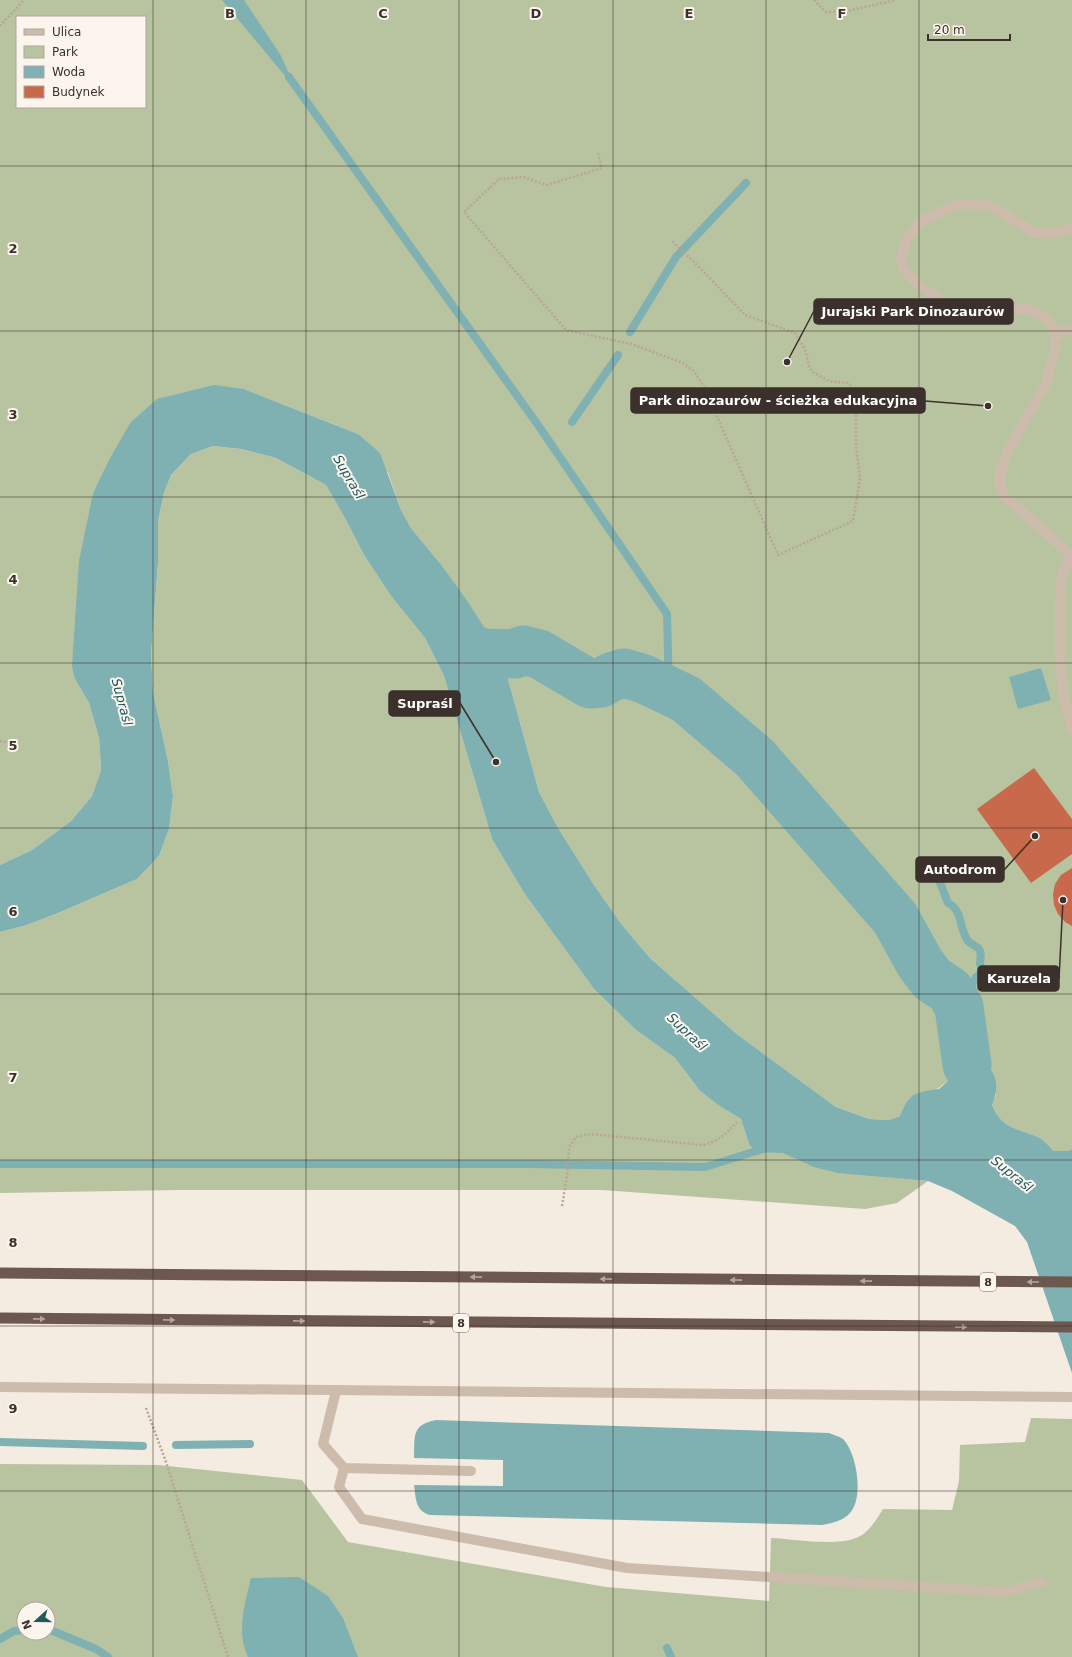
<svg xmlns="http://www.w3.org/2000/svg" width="1072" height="1657" viewBox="0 0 1072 1657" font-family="'DejaVu Sans',sans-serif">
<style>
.green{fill:#b8c4a0;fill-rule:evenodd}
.water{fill:#7fb0b2}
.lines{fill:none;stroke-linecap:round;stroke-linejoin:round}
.stream{stroke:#7fb0b2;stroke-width:8}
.river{stroke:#7fb0b2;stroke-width:49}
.building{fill:#c8694b}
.path{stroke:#b9a596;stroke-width:2.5;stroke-dasharray:2 2;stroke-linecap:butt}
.service{stroke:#cdbbac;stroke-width:10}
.minor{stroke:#cdbbac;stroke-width:10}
.trunk{stroke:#6c584f;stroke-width:11}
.oneway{fill:#b4a69e}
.grid{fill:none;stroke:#3b302b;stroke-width:1;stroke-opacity:0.55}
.labels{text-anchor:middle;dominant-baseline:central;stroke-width:4;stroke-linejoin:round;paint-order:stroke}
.shield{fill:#fbf5ee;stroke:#756b66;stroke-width:1}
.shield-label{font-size:11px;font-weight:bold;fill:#3b302b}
.water-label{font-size:13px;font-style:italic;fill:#1f5a5e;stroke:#fbf5ee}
.grid-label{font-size:13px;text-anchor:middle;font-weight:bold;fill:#3b302b;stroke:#fbf5ee;stroke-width:4;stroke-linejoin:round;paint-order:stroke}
.leader{fill:none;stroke:#3b302b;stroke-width:1.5}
.callout-dot{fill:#3b302b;stroke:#fbf5ee;stroke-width:1.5}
.callout{fill:#3b302b;stroke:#3b302b;stroke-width:1.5}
.callout-label{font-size:13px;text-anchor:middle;font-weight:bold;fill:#fff}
</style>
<rect width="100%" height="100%" fill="#f4ebe1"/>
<g class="green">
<path d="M 0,0 L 1072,0 L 1072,1149 L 1068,1151 L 1054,1151 C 1050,1147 1045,1141 1040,1138 C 1019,1128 1002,1130 992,1105 L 996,1095 L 954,1067 L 948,1081 L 900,1116 L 889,1120 L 869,1119 L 836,1107 L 738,1035 L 650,958 L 622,925 L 594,885 L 558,828 L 539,792 L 505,668 L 508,651 L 492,640 L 443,567 L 411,528 L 401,510 L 388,473 L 358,434 L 244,389 L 130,423 L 93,493 L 75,679 L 89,703 L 99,738 L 101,770 L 92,796 L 71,821 L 32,850 L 0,865 ZM 17,17 L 145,17 L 145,107 L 17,107 Z"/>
<path d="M 213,446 L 241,449 L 276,458 L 326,485 L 346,520 L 364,555 L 391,596 L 425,638 L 444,676 L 492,839 L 524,893 L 594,989 L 636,1030 L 675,1058 L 700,1091 L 718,1105 L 741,1119 L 749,1144 L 888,1177 L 928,1181 L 897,1203 L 865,1209 L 602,1190 L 177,1190 L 0,1193 L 0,932 L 27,925 L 58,913 L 137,879 L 159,856 L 169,829 L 173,796 L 168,761 L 153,692 L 151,654 L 158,563 L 158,521 L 164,493 L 171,475 L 191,454 Z"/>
<path d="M 1031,1418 L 1072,1419 L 1072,1657 L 0,1657 L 0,1464 L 158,1465 L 302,1480 L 348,1542 L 606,1587 L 769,1601 L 771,1538 C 794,1539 843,1548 862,1535 C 871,1529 878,1517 883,1509 L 952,1510 L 959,1481 L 960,1445 L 1025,1442 ZM 24,1609 L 48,1609 L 48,1633 L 24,1633 Z"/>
</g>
<g class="water">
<path d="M 222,0 L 244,0 L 280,54 L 295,86 L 281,71 Z"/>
<path d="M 214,385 L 244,389 L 358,434 L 380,453 L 401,510 L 411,528 L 443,567 L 468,602 L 492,640 L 508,651 L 505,668 L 539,792 L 558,828 L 594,885 L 622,925 L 650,958 L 738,1035 L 836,1107 L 869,1119 L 889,1120 L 900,1116 L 906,1103 L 913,1095 L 925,1091 L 939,1089 L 948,1081 L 954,1067 L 952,1053 L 955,1034 L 949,1004 L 958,996 L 966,996 C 975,1014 969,1034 976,1050 C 980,1059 990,1066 994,1075 C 998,1084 996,1097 992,1105 C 1002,1130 1019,1128 1040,1138 C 1045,1141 1050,1147 1054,1151 L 1068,1151 L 1072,1149 L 1072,1373 L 1027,1242 L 1015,1226 L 952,1191 L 928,1181 L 838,1173 L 814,1167 L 783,1153 L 756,1152 L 749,1144 L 741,1119 L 718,1105 L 700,1091 L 675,1058 L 636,1030 L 594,989 L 524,893 L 492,839 L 444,676 L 425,638 L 391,596 L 364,555 L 346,520 L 326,485 L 276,458 L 241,449 L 213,446 L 191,454 L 171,475 L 164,493 L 158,521 L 158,563 L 151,654 L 153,692 L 168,761 L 173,796 L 169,829 L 159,856 L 137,879 L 58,913 L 27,925 L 0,932 L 0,865 L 32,850 L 71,821 L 92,796 L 101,770 L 99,738 L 89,703 L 75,679 L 72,666 L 79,561 L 93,493 L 109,460 L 130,423 L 157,399 Z"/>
<path d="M 1041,668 L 1051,700 L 1018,709 L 1009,677 Z"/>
<path d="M 436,1420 L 829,1433 C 833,1435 839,1436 843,1439 C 857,1453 864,1498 850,1513 C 843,1521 832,1523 822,1525 L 430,1515 C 415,1511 416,1498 414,1485 L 503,1486 L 503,1460 L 414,1458 C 415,1436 411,1425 436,1420 Z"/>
<path d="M 299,1577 L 328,1596 L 343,1618 L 358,1657 L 248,1657 C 236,1632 245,1603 251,1578 Z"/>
</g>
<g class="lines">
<g class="stream">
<path d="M 289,77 L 538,425 L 667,614 L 669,692"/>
<path d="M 630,332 L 676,257 L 746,183"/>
<path d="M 572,422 L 618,355"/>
<path d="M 934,867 L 948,903 C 963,910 959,929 968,941 C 971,945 978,946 980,951 C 982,956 980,959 980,964 C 981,967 982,969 982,973 L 976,977 L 961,1004"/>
<path d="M 0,1164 L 528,1164 L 705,1167 L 766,1148"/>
<path d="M 0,1442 L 143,1446"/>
<path d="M 176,1445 L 250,1444"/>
<path d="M 48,1629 L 96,1649 L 108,1657"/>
<path d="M 0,1639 L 14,1631 L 24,1630"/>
<path d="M 667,1648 L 671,1657"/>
</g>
<path class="river" d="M 464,647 L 484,653 L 515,654 L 523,650 L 539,654 L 590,684 L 601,683 L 611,677 L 624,673 L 644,679 L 686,699 L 755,758 L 895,918 L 920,963 L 932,979 L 950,991 L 959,1007 L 967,1065"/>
</g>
<g class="building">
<path d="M 1034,768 L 1072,819 L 1072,854 L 1031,883 L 977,809 Z"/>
<path d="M 1072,868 L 1072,926 L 1065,922 L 1058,914 L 1054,905 L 1053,894 L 1055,884 L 1061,875 Z"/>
</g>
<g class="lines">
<g class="path">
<path d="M 814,0 L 826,12 L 843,12 L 896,0"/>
<path d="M 0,26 L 24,0"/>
<path d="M 598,153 L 602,168 L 547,185 L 524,177 L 499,179 L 464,212 L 566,330 L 631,344 L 683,363 L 694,371 L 704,387 L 778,555 L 853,521 L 860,479 L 856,445 L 856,413 L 855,391 L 848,383 L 829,381 L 813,372 L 809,367 L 805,349 L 795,333 L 745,315 L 699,267 L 672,241"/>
<path d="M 0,741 L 14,744"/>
<path d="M 562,1206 L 567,1176 L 569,1147 L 576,1137 L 590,1134 L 703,1145 C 719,1141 726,1134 737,1122"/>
<path d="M 146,1408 L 166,1462 L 228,1657"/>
</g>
<g class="service">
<path d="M 1054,336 L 1072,329"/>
<path d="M 1072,554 L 1062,574 L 1060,599 L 1060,659 L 1064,700 L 1072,730"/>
<path d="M 1071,555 L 1004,496 L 1000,486 L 1000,474 L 1007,452 L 1046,384 L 1055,350 L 1054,328 L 1047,319 L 1029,309 L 973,310 L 948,305 L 915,282 L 904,269 L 901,257 L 907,239 L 920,222 L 940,212 L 960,204 L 987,205 L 1005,214 L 1035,233 L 1051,234 L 1072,228"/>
<path d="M 336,1391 L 323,1444 L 344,1468 L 471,1471"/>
<path d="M 344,1468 L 339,1487 L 362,1519 L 627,1568 L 1005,1592 L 1042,1582"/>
</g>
<path class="minor" d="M 0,1387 L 1072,1397"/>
<g class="trunk">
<path d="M 0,1273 L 1072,1282"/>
<path d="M 0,1318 L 1072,1327"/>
</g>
</g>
<defs><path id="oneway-solid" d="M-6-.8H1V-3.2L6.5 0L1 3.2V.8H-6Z"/></defs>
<g class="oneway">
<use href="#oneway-solid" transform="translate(476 1277) rotate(-179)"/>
<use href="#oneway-solid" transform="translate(606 1279) rotate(-179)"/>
<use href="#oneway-solid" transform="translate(736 1280) rotate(-179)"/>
<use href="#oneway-solid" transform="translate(866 1281) rotate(-179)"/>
<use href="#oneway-solid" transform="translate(1033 1282) rotate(-180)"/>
<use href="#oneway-solid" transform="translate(39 1319) rotate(1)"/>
<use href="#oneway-solid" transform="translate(169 1320) rotate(1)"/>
<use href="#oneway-solid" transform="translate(299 1321) rotate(1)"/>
<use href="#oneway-solid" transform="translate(429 1322) rotate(1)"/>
<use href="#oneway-solid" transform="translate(961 1327)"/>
</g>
<path class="grid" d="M 153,0 L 153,1657M 306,0 L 306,1657M 459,0 L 459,1657M 613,0 L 613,1657M 766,0 L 766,1657M 919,0 L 919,1657M 0,166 L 1072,166M 0,331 L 1072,331M 0,497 L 1072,497M 0,663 L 1072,663M 0,828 L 1072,828M 0,994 L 1072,994M 0,1160 L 1072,1160M 0,1326 L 1072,1326M 0,1491 L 1072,1491"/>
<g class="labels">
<g class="shield">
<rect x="980" y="1273" width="16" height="18" rx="3"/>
<rect x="453" y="1314" width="16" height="18" rx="3"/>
</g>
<g class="shield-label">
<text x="988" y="1282">8</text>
<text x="461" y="1323">8</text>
</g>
<g class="water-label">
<text transform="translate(349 477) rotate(60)">Supraśl</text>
<text transform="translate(122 702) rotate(75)">Supraśl</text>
<text transform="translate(687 1032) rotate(43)">Supraśl</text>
<text transform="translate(1012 1174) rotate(39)">Supraśl</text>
</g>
</g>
<g class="grid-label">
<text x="230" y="18">B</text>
<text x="383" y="18">C</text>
<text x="536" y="18">D</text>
<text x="689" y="18">E</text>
<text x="842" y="18">F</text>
<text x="13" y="253">2</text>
<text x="13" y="419">3</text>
<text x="13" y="584">4</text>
<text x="13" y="750">5</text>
<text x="13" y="916">6</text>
<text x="13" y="1082">7</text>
<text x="13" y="1247">8</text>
<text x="13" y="1413">9</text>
</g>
<path class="leader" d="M787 362L814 311M988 406L925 401M496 762L460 703M1035 836L1004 870M1063 900L1059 979"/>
<g class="callout-dot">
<circle cx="787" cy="362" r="4"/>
<circle cx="988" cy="406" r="4"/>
<circle cx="496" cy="762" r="4"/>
<circle cx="1035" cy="836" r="4"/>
<circle cx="1063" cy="900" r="4"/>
</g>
<g class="callout">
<rect x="814" y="299" width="199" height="25" rx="4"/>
<rect x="631" y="388" width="294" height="25" rx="4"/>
<rect x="389" y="691" width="71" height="25" rx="4"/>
<rect x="916" y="857" width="88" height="25" rx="4"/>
<rect x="978" y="966" width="81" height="25" rx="4"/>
</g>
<g class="callout-label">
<text x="913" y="316">Jurajski Park Dinozaurów</text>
<text x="778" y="405">Park dinozaurów - ścieżka edukacyjna</text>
<text x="425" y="708">Supraśl</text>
<text x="960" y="874">Autodrom</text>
<text x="1019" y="983">Karuzela</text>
</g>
<rect x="16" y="16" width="130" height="92" fill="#fbf5ee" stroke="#aea6a0"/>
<rect x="24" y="29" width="20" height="6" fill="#cdbbac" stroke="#aea6a0"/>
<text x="52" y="36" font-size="12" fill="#3b302b">Ulica</text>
<rect x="24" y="46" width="20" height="12" fill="#b8c4a0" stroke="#aea6a0"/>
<text x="52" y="56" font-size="12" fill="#3b302b">Park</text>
<rect x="24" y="66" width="20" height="12" fill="#7fb0b2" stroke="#aea6a0"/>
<text x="52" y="76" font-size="12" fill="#3b302b">Woda</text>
<rect x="24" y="86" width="20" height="12" fill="#c8694b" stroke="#aea6a0"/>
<text x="52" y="96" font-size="12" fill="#3b302b">Budynek</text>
<g transform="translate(36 1621) rotate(249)"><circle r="19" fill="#fbf5ee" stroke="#aea6a0"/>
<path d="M0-3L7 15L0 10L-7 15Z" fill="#1f5a5e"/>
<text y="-6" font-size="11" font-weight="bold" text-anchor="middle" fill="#3b302b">N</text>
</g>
<path d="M928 34v6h82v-6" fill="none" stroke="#3b302b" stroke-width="2"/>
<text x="934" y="34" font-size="12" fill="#3b302b" stroke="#fbf5ee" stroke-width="3" paint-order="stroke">20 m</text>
</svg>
